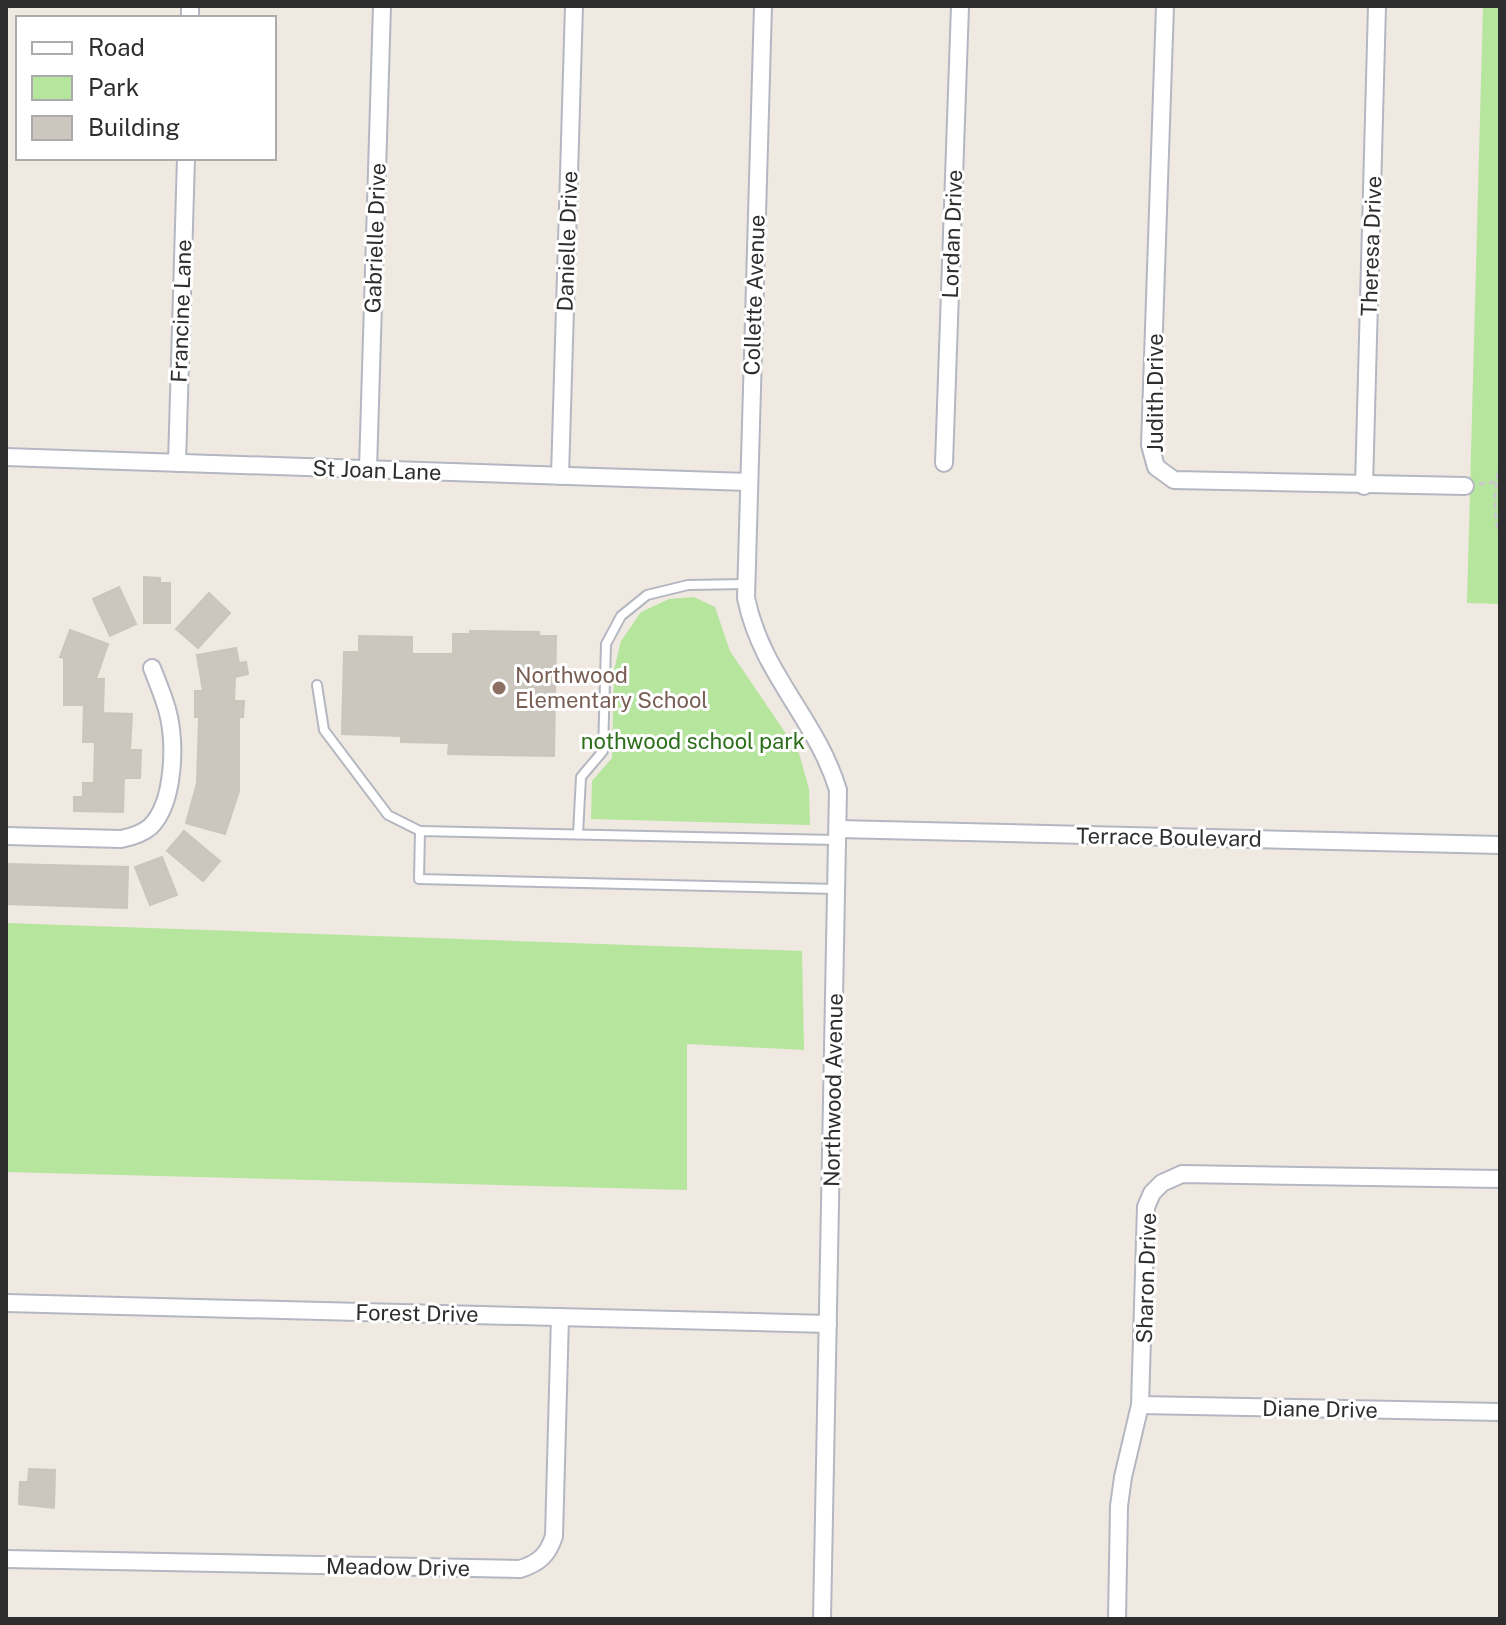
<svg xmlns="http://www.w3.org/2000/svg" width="1506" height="1625" viewBox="0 0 1506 1625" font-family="'Public Sans',sans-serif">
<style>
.green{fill:#b6e59e}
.building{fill:#cbc7bf;stroke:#cbc5ba;stroke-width:2}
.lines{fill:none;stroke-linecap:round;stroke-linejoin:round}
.lane-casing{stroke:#b4b7c1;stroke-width:12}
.street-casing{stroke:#b4b7c1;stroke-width:20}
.path{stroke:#c9c9c9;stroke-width:3;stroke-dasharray:6 4;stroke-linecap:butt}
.lane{stroke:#fff;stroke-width:8}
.street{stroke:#fff;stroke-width:16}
.education-dot{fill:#8d6e63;stroke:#fff;stroke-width:3}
.labels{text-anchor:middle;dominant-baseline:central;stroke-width:6;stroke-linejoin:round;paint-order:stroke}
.street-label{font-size:22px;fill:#2e2e2e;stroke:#fff}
.education-label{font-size:22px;fill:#785e54;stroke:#fff;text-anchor:start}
.park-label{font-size:22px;fill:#2c6e1b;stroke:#fff}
</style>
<rect width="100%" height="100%" fill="#efe9e1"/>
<g class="green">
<path d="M 1483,6 L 1500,6 L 1500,604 L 1467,603 Z"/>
<path d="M 694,597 L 715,607 L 730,651 L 799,753 L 809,789 L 810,825 L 591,819 L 592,781 L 612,758 L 614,670 L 621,641 L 641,612 L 669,599 Z"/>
<path d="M 6,923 L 802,951 L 804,1050 L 687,1044 L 687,1190 L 6,1172 Z"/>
</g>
<g class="building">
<path d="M 144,577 L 160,578 L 160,583 L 170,583 L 170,623 L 144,623 Z"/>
<path d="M 119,587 L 136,624 L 110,636 L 93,599 Z"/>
<path d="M 209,593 L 230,613 L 198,648 L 176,629 Z"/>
<path d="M 70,630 L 108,644 L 96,679 L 104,679 L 103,713 L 132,714 L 130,750 L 141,750 L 140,778 L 124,778 L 123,812 L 74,811 L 74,797 L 83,797 L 83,783 L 94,783 L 95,742 L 83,742 L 84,705 L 64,705 L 64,658 L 60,657 Z"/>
<path d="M 470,631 L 539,632 L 539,636 L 556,636 L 554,756 L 448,754 L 449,743 L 401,742 L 401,736 L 342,734 L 344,652 L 359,652 L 359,636 L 412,637 L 412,654 L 453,654 L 453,634 L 470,634 Z"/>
<path d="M 236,648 L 239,663 L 246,662 L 248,674 L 235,677 L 234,701 L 244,701 L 243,717 L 239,717 L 239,791 L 225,834 L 186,823 L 197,783 L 199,717 L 195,717 L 195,691 L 203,691 L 197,655 Z"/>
<path d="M 184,831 L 220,861 L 203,881 L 167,851 Z"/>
<path d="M 162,857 L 177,895 L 150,905 L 135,867 Z"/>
<path d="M 6,864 L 128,867 L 127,908 L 6,904 Z"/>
<path d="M 29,1469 L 55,1470 L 54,1508 L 19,1504 L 20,1482 L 28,1482 Z"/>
</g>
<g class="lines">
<g class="lane-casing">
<g id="lane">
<path d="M 317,685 L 324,730 L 388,815 L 420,831"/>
<path d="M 578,834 L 581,777 L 603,751 L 606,644 L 621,616 L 647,595 L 688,585 L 746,584"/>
<path d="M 836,889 L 419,879 L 420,831 L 837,840"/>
</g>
</g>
<g class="street-casing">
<g id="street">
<path d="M 763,6 L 746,598 C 762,675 816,718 838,790 L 822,1619"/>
<path d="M 1165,6 L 1150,445 L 1156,467 L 1174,480 L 1465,486"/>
<path d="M 190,18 L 190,6"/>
<path d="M 6,457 L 748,482"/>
<path d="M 177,463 L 186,158"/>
<path d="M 944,463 L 960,6"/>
<path d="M 368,469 L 382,6"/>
<path d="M 560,476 L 574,6"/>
<path d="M 1364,486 L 1377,6"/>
<path d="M 838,829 L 1500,845"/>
<path d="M 6,836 L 121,839 C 131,837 142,834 150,827 C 175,803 176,741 167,709 C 163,695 157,681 152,668"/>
<path d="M 6,1303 L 828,1324"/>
<path d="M 1140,1405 L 1500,1412"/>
<path d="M 6,1559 L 520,1569 C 539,1563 548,1555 554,1536 L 560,1317"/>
<path d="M 1117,1619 L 1119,1506 L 1123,1477 L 1140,1405 L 1146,1207 L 1152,1193 L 1162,1183 L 1182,1174 L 1500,1179"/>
</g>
</g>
<g class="path">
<path d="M 1500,463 C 1495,485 1492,514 1500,536"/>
<path d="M 1479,484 L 1495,482"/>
</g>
<use href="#lane" class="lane"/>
<use href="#street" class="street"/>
</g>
<circle class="education-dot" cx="499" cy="688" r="8"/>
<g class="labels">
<g class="street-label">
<text transform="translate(952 234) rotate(-88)">Lordan Drive</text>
<text transform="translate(375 238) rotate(-88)">Gabrielle Drive</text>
<text transform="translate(567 241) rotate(-88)">Danielle Drive</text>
<text transform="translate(1371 246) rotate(-88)">Theresa Drive</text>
<text transform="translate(754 295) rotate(-88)">Collette Avenue</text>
<text transform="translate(181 311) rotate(-88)">Francine Lane</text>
<text transform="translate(1155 393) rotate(-90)">Judith Drive</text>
<text transform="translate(377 470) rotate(2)">St Joan Lane</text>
<text transform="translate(1169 837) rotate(1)">Terrace Boulevard</text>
<text transform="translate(833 1090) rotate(-89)">Northwood Avenue</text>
<text transform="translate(1146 1278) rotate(-88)">Sharon Drive</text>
<text transform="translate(417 1313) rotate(1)">Forest Drive</text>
<text transform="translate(1320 1409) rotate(1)">Diane Drive</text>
<text transform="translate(398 1567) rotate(1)">Meadow Drive</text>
</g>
<g class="education-label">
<text x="515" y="675">Northwood<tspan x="515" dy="25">Elementary School</tspan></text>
</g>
<g class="park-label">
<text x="693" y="741">nothwood school park</text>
</g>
</g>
<rect width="1506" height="1625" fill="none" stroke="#2e2e2e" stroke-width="16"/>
<rect x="16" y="16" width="260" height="144" fill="#ffffff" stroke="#ababab" stroke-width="2"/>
<rect x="32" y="42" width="40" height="12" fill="#ffffff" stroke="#ababab" stroke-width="2"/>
<text x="88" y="56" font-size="24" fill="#2e2e2e">Road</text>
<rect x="32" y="76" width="40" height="24" fill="#b6e59e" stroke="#ababab" stroke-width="2"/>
<text x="88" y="96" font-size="24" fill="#2e2e2e">Park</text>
<rect x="32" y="116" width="40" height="24" fill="#cbc7bf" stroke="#ababab" stroke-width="2"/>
<text x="88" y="136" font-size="24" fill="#2e2e2e">Building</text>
</svg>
